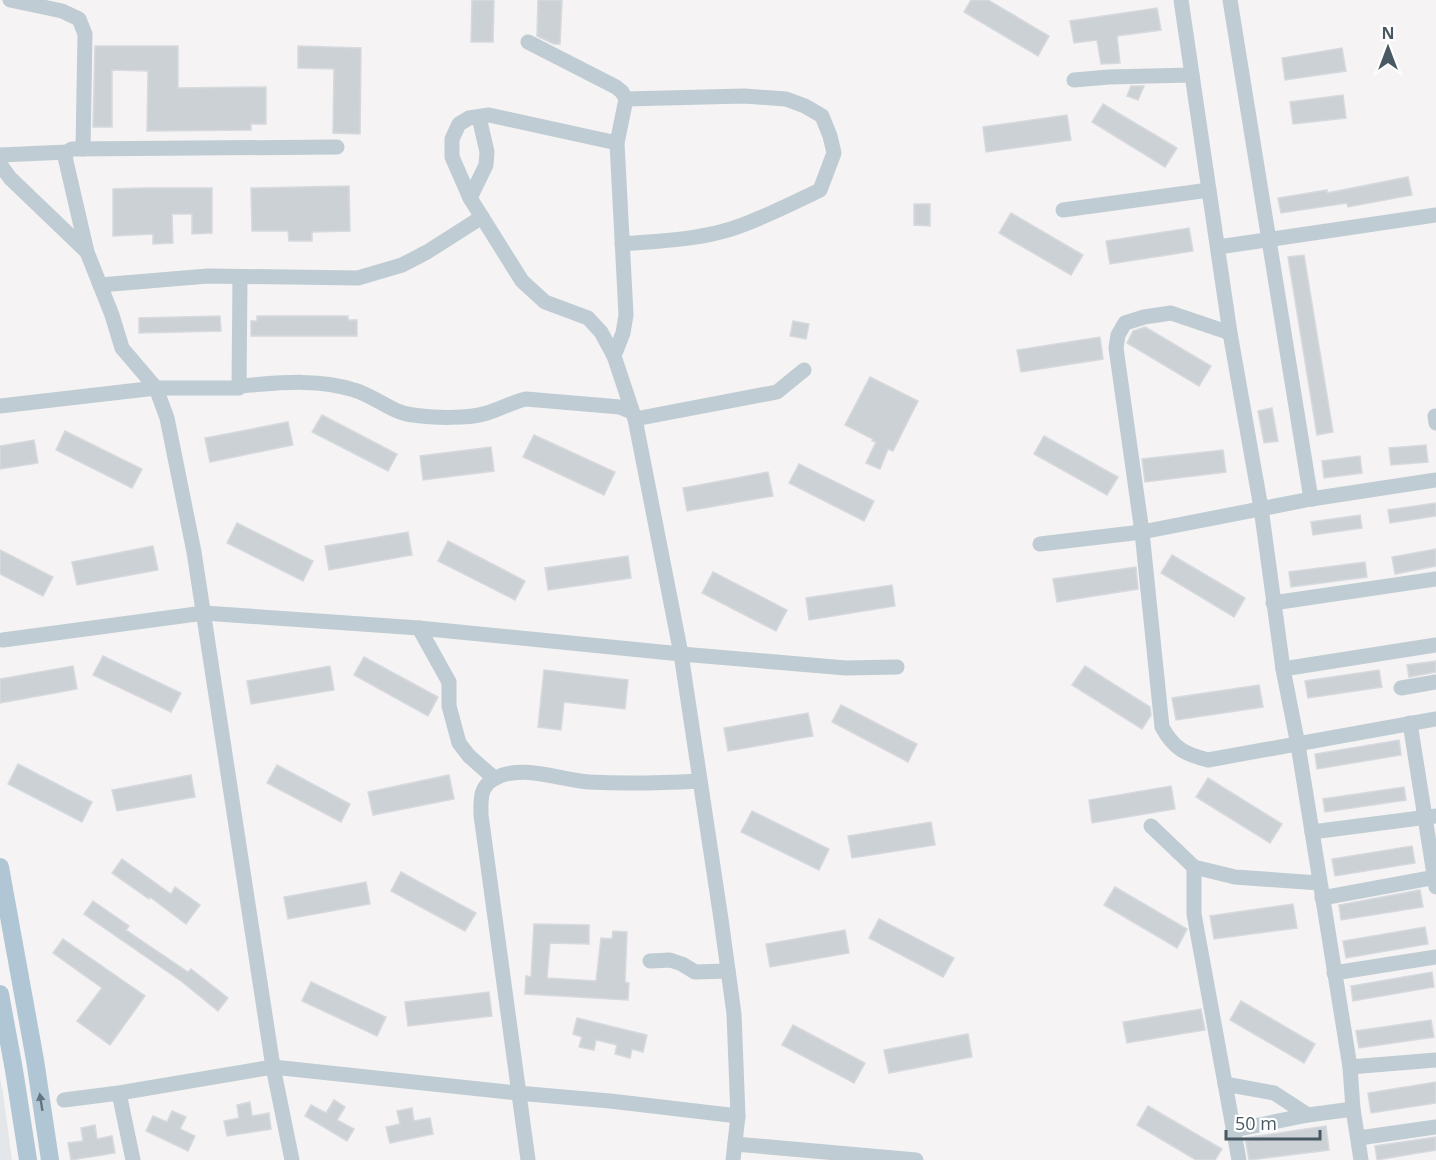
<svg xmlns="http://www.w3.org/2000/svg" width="1436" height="1160" viewBox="0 0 1436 1160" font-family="'Open Sans',sans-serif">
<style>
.airport{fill:#e4e7ea}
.building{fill:#ccd1d5;stroke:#d6d9de;stroke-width:1.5}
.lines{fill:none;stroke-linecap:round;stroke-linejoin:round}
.minor{stroke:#bfccd3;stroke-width:15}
.major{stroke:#b0c6d4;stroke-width:18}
.oneway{fill:#62747f}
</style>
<rect width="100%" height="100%" fill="#f5f3f3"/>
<path class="airport" d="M 0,1079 L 3,1093 L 12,1160 L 0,1160 Z"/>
<g class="building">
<path d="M 472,0 L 494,0 L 493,42 L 471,42 Z"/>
<path d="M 538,0 L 562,0 L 560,44 L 554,44 L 537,36 Z"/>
<path d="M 971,0 L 988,0 L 1049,36 L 1038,56 L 964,12 Z"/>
<path d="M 1157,8 L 1161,30 L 1117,36 L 1120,63 L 1101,64 L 1097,40 L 1074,43 L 1070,21 Z"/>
<path d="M 95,46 L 178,46 L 178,88 L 266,87 L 266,124 L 251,124 L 251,130 L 147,131 L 148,71 L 112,70 L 112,127 L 93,127 Z"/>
<path d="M 298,46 L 361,48 L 360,134 L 333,133 L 334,69 L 298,68 Z"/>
<path d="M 1342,48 L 1346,71 L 1285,80 L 1282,58 Z"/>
<path d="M 1131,86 L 1144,86 L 1138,100 L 1127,96 Z"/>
<path d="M 1343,95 L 1346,118 L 1293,124 L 1290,102 Z"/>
<path d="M 1103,104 L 1177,148 L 1165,167 L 1092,122 Z"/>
<path d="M 1067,115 L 1071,140 L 986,152 L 983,127 Z"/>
<path d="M 1408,177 L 1412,195 L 1348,207 L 1347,203 L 1281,213 L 1278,198 L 1327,190 L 1327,193 Z"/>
<path d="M 349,186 L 350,231 L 312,232 L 312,241 L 289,241 L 288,231 L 252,231 L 251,188 Z"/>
<path d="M 142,188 L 212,188 L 212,233 L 192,234 L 192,214 L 172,214 L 173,243 L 153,244 L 153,234 L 113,236 L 113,189 Z"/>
<path d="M 914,204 L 930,204 L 930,226 L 914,225 Z"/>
<path d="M 1011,213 L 1083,255 L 1071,275 L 999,233 Z"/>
<path d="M 1189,228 L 1193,251 L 1110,264 L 1106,241 Z"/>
<path d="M 1304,255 L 1333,432 L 1317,435 L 1288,257 Z"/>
<path d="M 220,316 L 221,331 L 139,333 L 139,318 Z"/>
<path d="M 257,316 L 348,316 L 348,320 L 357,320 L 357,336 L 251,336 L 251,321 L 257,321 Z"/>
<path d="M 793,321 L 809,324 L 806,339 L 790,336 Z"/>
<path d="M 1145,327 L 1211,366 L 1199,386 L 1127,343 L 1133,331 Z"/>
<path d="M 1100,337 L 1103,359 L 1021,372 L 1017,350 Z"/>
<path d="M 870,377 L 918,401 L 893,451 L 888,449 L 880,469 L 866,463 L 876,442 L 872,441 L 873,439 L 845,425 Z"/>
<path d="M 1272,408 L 1278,441 L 1264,443 L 1258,411 Z"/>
<path d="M 322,415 L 397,454 L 388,471 L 312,432 Z"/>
<path d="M 288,422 L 293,445 L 210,462 L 205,438 Z"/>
<path d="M 65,431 L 142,469 L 132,488 L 56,450 Z"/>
<path d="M 534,435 L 615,472 L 604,495 L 523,457 Z"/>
<path d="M 1044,436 L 1118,477 L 1107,495 L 1034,454 Z"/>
<path d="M 34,440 L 38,463 L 0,469 L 0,446 Z"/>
<path d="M 1426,445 L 1428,462 L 1391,465 L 1389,448 Z"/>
<path d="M 491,447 L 494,471 L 423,480 L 420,456 Z"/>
<path d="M 1223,450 L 1226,472 L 1145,482 L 1142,459 Z"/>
<path d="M 1360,456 L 1362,473 L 1324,478 L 1322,461 Z"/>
<path d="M 799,464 L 874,501 L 864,521 L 789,483 Z"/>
<path d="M 768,472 L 773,496 L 687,511 L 683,488 Z"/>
<path d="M 1436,503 L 1436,516 L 1390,523 L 1388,510 Z"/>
<path d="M 1360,515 L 1362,528 L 1313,535 L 1311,522 Z"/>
<path d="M 237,523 L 313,561 L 303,581 L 227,543 Z"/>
<path d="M 408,532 L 412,555 L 329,570 L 325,546 Z"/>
<path d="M 448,541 L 525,581 L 515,600 L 438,561 Z"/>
<path d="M 153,546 L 158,570 L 77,585 L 72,562 Z"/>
<path d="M 1436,549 L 1436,566 L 1395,574 L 1392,557 Z"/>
<path d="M 0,550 L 53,577 L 43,596 L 0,574 Z"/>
<path d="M 1172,555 L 1245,598 L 1234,617 L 1161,573 Z"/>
<path d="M 628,556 L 631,578 L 548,590 L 545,568 Z"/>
<path d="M 1365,562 L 1367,577 L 1291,587 L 1289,572 Z"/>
<path d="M 1136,567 L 1138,589 L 1057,602 L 1053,579 Z"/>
<path d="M 713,572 L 787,610 L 776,631 L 702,593 Z"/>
<path d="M 892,585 L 895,606 L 809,620 L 806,598 Z"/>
<path d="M 103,656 L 181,693 L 171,712 L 93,675 Z"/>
<path d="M 364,657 L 438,697 L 428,716 L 354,675 Z"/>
<path d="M 1436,661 L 1436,672 L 1409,677 L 1407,665 Z"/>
<path d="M 73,666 L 77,689 L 0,703 L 0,679 Z"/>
<path d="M 330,666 L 334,690 L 251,704 L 247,681 Z"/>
<path d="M 1085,666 L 1150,707 L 1151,715 L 1142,729 L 1072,685 Z"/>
<path d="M 544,670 L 628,680 L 625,709 L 564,702 L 561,730 L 538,727 Z"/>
<path d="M 1379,670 L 1382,687 L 1308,698 L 1305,681 Z"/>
<path d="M 1259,685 L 1263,707 L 1176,720 L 1172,698 Z"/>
<path d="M 841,705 L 917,744 L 908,762 L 832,722 Z"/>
<path d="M 808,713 L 813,736 L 728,751 L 724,728 Z"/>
<path d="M 1399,740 L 1401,755 L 1317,769 L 1315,754 Z"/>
<path d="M 18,764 L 92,802 L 82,822 L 8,784 Z"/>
<path d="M 277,765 L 350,804 L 341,822 L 267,783 Z"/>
<path d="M 191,775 L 195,797 L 117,811 L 112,790 Z"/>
<path d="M 449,775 L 454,799 L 373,815 L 368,792 Z"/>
<path d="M 1208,778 L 1282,824 L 1270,843 L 1196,797 Z"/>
<path d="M 1171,786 L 1175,809 L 1092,823 L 1089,800 Z"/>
<path d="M 1404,787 L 1406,800 L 1325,812 L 1323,799 Z"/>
<path d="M 752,811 L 829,849 L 819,870 L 741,832 Z"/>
<path d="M 931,822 L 935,845 L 852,858 L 848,836 Z"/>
<path d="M 1412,846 L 1415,863 L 1335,876 L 1332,859 Z"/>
<path d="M 122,859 L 171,894 L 175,887 L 200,905 L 186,924 L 150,897 L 149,899 L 112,873 Z"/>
<path d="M 401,872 L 476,913 L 465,931 L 391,891 Z"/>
<path d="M 366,882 L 370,904 L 288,919 L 284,897 Z"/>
<path d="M 1115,887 L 1187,929 L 1177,948 L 1104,905 Z"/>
<path d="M 1420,890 L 1423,907 L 1341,920 L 1339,905 Z"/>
<path d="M 93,901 L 129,926 L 126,930 L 188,972 L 191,969 L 228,998 L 218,1011 L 181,981 L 84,914 Z"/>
<path d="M 1293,904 L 1297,928 L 1214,939 L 1210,916 Z"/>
<path d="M 879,919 L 954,958 L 943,977 L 869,938 Z"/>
<path d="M 534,924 L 589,925 L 589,944 L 550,943 L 547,978 L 596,981 L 601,938 L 612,939 L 613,931 L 627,932 L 625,982 L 629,983 L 628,1000 L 525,994 L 526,976 L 531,977 Z"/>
<path d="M 1425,927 L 1428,944 L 1346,958 L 1343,941 Z"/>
<path d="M 845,930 L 849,953 L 770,967 L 766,944 Z"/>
<path d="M 63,939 L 145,996 L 110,1045 L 77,1021 L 102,988 L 53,953 Z"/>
<path d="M 1432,972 L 1434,987 L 1353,1001 L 1351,986 Z"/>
<path d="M 311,982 L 386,1017 L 377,1036 L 302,1001 Z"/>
<path d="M 489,992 L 492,1016 L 408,1026 L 405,1002 Z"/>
<path d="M 1241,1001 L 1315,1044 L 1304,1063 L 1230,1020 Z"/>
<path d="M 1201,1009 L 1205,1030 L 1127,1043 L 1123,1022 Z"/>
<path d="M 577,1018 L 647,1035 L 643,1052 L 632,1049 L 630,1058 L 615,1054 L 617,1045 L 596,1040 L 594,1050 L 579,1047 L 582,1037 L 573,1034 Z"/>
<path d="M 1431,1020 L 1434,1037 L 1359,1048 L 1356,1031 Z"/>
<path d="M 793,1025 L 865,1063 L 854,1083 L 782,1045 Z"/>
<path d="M 968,1034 L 972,1057 L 889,1073 L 884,1050 Z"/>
<path d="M 1436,1082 L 1436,1103 L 1371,1113 L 1368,1093 Z"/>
<path d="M 334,1100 L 345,1107 L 337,1120 L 354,1129 L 347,1141 L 305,1116 L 311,1105 L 326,1113 Z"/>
<path d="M 250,1102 L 252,1116 L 269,1113 L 271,1129 L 227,1136 L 224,1121 L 239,1118 L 237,1105 Z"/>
<path d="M 1148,1106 L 1222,1149 L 1215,1160 L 1196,1160 L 1137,1125 Z"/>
<path d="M 412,1108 L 414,1121 L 430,1118 L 433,1134 L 390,1143 L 386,1127 L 400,1124 L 397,1111 Z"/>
<path d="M 172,1111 L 186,1117 L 180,1129 L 195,1136 L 188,1151 L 146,1131 L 153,1116 L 167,1122 Z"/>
<path d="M 95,1125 L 97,1139 L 112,1136 L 115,1153 L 71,1160 L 68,1143 L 83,1141 L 81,1128 Z"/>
<path d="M 1326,1126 L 1329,1150 L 1249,1160 L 1245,1138 Z"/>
<path d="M 1436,1137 L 1436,1150 L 1377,1160 L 1375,1146 Z"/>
</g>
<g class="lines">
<g class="minor">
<path d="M 10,0 L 62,11 L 79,19 L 85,34 L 83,149"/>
<path d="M 1181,0 L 1230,333 L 1261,508 L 1283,669 L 1298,745 L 1350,1067 L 1353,1109 L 1361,1160"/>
<path d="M 1230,0 L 1311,499"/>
<path d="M 528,42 L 616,87 L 622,92 L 626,99 L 617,143 L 626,315 L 623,333 L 614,356 L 635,419 L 681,654 L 721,919 L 734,1014 L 738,1116 L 733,1160"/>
<path d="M 1074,80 L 1109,77 L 1192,75"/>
<path d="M 67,152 L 65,157 L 87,252 L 112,315 L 122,348 L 156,388 L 167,418 L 194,552 L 273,1067 L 292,1160"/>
<path d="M 0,155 L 67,152 L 72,149 L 337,147"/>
<path d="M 0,164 L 10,178 L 86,251"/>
<path d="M 470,198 L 486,165 L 487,152 L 479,117"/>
<path d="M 1063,210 L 1209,190"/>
<path d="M 622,244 C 658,241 696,240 731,229 C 762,219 791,204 820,190 L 834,153 L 830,136 L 822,116 L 805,106 L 786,99 L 744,96 L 626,99"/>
<path d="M 1218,247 L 1436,215"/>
<path d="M 100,285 L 208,276 L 358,278 L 402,265 L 427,252 L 482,217"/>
<path d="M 1230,333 L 1171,313 L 1144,317 L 1125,323 L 1118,335 L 1116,348 L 1142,532 L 1162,727 C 1174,749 1185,754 1208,760 L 1436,719"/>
<path d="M 614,356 L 601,332 L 588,318 L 545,302 L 522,281 L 470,198 L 452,157 L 452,139 L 459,124 L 469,118 L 489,115 L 617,143"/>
<path d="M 240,386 C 277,383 318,378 354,390 C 375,396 392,413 413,415 C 433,418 468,419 487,413 C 501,409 512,402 526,399 L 620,407 L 632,412"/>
<path d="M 0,406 L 156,388 L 239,388 L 240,277"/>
<path d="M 1435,416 L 1436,423"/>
<path d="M 635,419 L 777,392 L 804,370"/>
<path d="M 1040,544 L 1142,532 L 1311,499 L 1436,480"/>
<path d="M 1273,603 L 1436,579"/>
<path d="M 419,628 L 449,682 L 449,706 L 459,743 L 469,756 L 494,778"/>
<path d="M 3,640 L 204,613 L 419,628 L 681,654 L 846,668 L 897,667"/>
<path d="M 1283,669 L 1436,645"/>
<path d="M 1401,688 L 1436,682"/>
<path d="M 1410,723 L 1436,887"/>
<path d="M 1151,826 L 1194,867 L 1235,877 L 1319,883"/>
<path d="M 1312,832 L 1436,816"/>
<path d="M 1194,867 L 1194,914 L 1239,1160"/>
<path d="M 1322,898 L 1436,877"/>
<path d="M 650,961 L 670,960 L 682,964 L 695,972 L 728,971"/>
<path d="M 1334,973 L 1436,957"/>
<path d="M 1350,1067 L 1436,1060"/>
<path d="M 1225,1084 L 1274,1093 L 1308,1115 L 1353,1109"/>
<path d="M 119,1093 L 133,1160"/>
<path d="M 64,1100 L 119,1093 L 273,1067 L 517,1093 L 610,1101 L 738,1116"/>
<path d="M 1234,1130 L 1308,1115"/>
<path d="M 1359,1138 L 1436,1127"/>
<path d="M 735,1144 L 916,1160"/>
<path d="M 528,1160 L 481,815 C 481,801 479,787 494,779 C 521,763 559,780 589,782 C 626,784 662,783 699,781"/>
</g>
<g class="major">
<path d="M 0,867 L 35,1060 L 50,1160"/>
<path d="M 0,994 L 14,1070 L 28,1160"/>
</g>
</g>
<defs><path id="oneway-solid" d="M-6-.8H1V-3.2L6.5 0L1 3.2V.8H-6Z" transform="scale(1.5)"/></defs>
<use class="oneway" href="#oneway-solid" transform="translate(41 1102) rotate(-99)"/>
<g transform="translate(1388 48)" stroke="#ffffff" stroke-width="4.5" paint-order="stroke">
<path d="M0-4.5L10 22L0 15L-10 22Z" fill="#485963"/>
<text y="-9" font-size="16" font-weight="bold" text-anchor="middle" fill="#485963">N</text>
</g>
<path d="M1226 1130v9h94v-9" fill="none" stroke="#485963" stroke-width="3"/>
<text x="1235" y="1130" font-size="18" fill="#485963" stroke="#ffffff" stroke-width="4.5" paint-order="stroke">50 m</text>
</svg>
